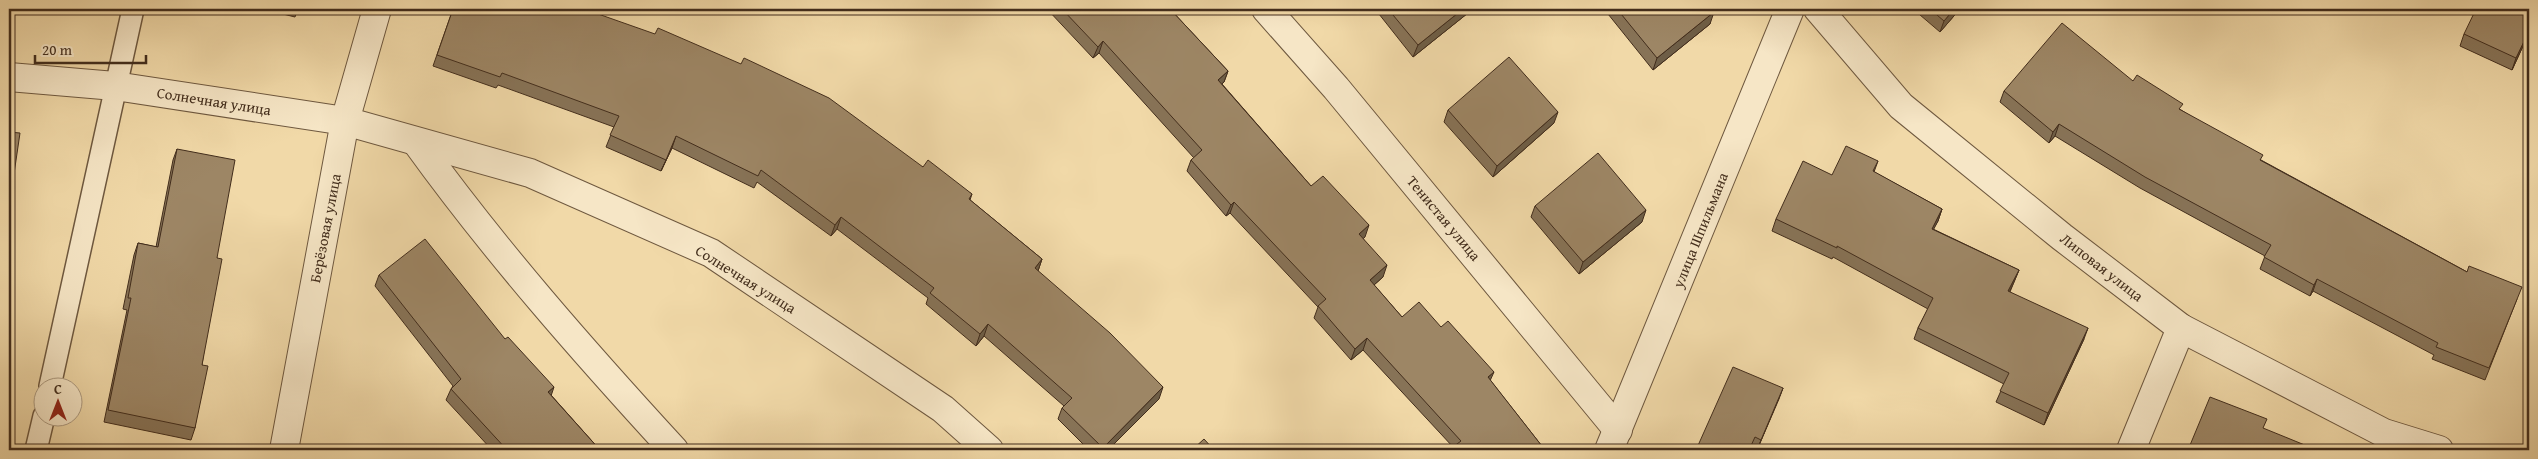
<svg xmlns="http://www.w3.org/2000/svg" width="2538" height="459" viewBox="0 0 2538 459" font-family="'Gentium Book Plus',serif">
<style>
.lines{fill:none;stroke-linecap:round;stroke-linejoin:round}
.lane-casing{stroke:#6e583f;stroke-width:24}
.street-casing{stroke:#6e583f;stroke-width:30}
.lane{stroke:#f6e6c6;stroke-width:21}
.street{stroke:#f6e6c6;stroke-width:28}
.wall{fill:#877357;stroke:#422d1c}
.shaded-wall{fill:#6e5e47;stroke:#422d1c}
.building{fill:#9d8665;stroke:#422d1c}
.labels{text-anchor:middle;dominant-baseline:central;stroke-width:5;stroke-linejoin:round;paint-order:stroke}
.street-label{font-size:15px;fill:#422d1c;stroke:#f6e6c6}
</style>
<rect width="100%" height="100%" fill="#f1d9a8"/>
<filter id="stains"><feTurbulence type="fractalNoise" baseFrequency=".004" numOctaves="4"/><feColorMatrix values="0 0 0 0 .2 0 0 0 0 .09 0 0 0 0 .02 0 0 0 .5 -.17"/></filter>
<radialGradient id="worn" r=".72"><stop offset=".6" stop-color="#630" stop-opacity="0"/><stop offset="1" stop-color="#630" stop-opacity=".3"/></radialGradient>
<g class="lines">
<g class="lane-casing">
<g id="lane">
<path d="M 50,386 L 133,9"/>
<path d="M 36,450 L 44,416"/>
</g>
</g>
<g class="street-casing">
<g id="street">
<path d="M 1266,9 L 1336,88 L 1618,430"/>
<path d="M 1818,9 L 1901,106 L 2062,237 L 2181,328 L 2384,433 L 2439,450"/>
<path d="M 9,77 L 115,86 L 345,121 L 530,173 L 711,253 L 943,409 L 989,450"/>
<path d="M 417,143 C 495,251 584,352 674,450"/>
<path d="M 284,450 L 345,121 L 377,9"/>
<path d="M 1609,450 L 1790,9"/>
<path d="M 2131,450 L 2181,328"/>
</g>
</g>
<use href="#lane" class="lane"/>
<use href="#street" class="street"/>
</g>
<g class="wall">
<path d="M 263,9 L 298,9 L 295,17 Z"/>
<path d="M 453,9 L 923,167 L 972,194 L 970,200 L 1042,259 L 1038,271 L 1159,399 L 1108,450 L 1089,450 L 1058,419 L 1062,408 L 1064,406 L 984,336 L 976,346 L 926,304 L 928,298 L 837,229 L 831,236 L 757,182 L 754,188 L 672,148 L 661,171 L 606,147 L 614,127 L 498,85 L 496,88 L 433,66 Z"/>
<path d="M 1047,9 L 1170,9 L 1228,71 L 1224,82 L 1222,84 L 1311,186 L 1365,237 L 1363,238 L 1383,277 L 1374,285 L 1402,317 L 1441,327 L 1490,380 L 1545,450 L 1453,447 L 1363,350 L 1351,360 L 1314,318 L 1318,307 L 1230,213 L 1226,216 L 1187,171 L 1191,160 L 1194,158 L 1099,53 L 1093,58 Z"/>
<path d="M 1375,9 L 1473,9 L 1413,57 Z"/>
<path d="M 1604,9 L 1711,9 L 1710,24 L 1653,70 Z"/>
<path d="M 1913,9 L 1960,9 L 1940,32 Z"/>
<path d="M 2529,9 L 2529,33 L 2512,70 L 2460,46 L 2464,34 Z"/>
<path d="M 2133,81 L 2181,110 L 2261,160 L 2517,299 L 2485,380 L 2432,359 L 2434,355 L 2313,291 L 2310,296 L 2260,269 L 2265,256 L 2140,188 L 2055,136 L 2049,143 L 2000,102 L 2004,91 Z"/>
<path d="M 1448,110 L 1554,123 L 1493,177 L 1444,122 Z"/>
<path d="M 177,149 L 217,258 L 202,365 L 195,428 L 191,440 L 104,422 L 127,310 L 123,309 L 134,255 L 138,243 L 156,247 L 173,160 Z"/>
<path d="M 1878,161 L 1874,172 L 1942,209 L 1938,221 L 1933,229 L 2019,270 L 2014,282 L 2010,292 L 2084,339 L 2044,425 L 1996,402 L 2004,384 L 1914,339 L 1918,328 L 1928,309 L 1833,257 L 1832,259 L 1772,231 L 1776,219 Z"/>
<path d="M 1535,206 L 1642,222 L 1579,274 L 1531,217 Z"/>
<path d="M 379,275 L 505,339 L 551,395 L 600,450 L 492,450 L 446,400 L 451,389 L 453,386 L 375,286 Z"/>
<path d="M 1783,388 L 1757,450 L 1754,450 L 1751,449 L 1750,450 L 1696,450 Z"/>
</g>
<g class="shaded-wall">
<path d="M 1463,9 L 1473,9 L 1413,57 L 1418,45 Z"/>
<path d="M 1954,9 L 1960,9 L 1940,32 L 1944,21 Z"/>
<path d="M 1714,12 L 1710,24 L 1653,70 L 1657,58 Z"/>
<path d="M 2529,31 L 2529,33 L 2512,70 L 2516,58 Z"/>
<path d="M 1103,41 L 1099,53 L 1093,58 L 1098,47 Z"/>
<path d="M 1228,71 L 1224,82 L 1214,91 L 1218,80 Z"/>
<path d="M 1558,112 L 1554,123 L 1493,177 L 1497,166 Z"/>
<path d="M 2059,124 L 2055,136 L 2049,143 L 2053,132 Z"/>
<path d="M 676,136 L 672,148 L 661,171 L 666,160 Z"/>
<path d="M 1234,202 L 1230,213 L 1226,216 L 1231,205 Z"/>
<path d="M 1942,209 L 1938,221 L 1928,240 L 1932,229 Z"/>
<path d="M 1646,210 L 1642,222 L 1579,274 L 1583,262 Z"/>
<path d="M 841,217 L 837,229 L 831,236 L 835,225 Z"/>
<path d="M 1369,225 L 1365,237 L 1355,246 L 1359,234 Z"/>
<path d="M 1042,259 L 1038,271 L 1035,268 Z"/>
<path d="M 1387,265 L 1383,277 L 1366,292 L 1370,280 Z"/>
<path d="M 2019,270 L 2014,282 L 2004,303 L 2008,291 Z"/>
<path d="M 2317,279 L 2313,291 L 2310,296 L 2314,285 Z"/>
<path d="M 988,324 L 984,336 L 976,346 L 980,334 Z"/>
<path d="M 2088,328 L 2084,339 L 2044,425 L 2048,413 Z"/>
<path d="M 1367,338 L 1363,350 L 1351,360 L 1355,349 Z"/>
<path d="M 1494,372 L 1489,383 L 1488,377 Z"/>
<path d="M 554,387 L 550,399 L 548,392 Z"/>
<path d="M 1163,387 L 1159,399 L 1108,450 L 1102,450 L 1103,448 Z"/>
<path d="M 1783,388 L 1779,399 L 1757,450 L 1761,440 Z"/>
</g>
<g class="building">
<path d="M 453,9 L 548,9 L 553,11 L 554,9 L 584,9 L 655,34 L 658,28 L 741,64 L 744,58 L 829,98 L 923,167 L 928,160 L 972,194 L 969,199 L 1042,259 L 1035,268 L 1110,333 L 1163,387 L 1103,448 L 1062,408 L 1072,398 L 988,324 L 980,334 L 930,293 L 934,288 L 841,217 L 835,225 L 761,170 L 758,176 L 676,136 L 666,160 L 610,135 L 619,116 L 502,73 L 500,77 L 437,55 Z"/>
<path d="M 1062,9 L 1170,9 L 1228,71 L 1218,80 L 1311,186 L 1323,176 L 1369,225 L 1359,234 L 1387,265 L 1370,280 L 1402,317 L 1419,302 L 1441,327 L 1448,321 L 1494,372 L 1488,377 L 1545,450 L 1449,450 L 1461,441 L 1367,338 L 1355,349 L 1318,306 L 1326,299 L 1234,202 L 1231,205 L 1191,160 L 1202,150 L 1103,41 L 1098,47 Z"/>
<path d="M 1388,9 L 1463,9 L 1418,45 Z"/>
<path d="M 1617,9 L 1711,9 L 1714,12 L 1657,58 Z"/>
<path d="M 1930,9 L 1954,9 L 1944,21 Z"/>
<path d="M 2476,9 L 2529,9 L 2529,31 L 2516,58 L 2464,34 Z"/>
<path d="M 2062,23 L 2133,81 L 2137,75 L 2183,104 L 2179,109 L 2263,155 L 2260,160 L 2467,272 L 2469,266 L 2522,287 L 2489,368 L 2436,347 L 2438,343 L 2317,279 L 2314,285 L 2264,257 L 2271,245 L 2145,177 L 2059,124 L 2053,132 L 2004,91 Z"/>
<path d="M 1509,57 L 1558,112 L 1497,166 L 1448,110 Z"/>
<path d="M 9,132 L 20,133 L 9,208 Z"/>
<path d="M 1846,146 L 1878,161 L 1873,171 L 1942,209 L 1932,229 L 2019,270 L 2008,291 L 2088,328 L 2048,413 L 2000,391 L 2009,373 L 1918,328 L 1933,298 L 1837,246 L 1837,248 L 1776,219 L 1803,161 L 1832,175 Z"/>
<path d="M 177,149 L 235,160 L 217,258 L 222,259 L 202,365 L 208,366 L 195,428 L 108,410 L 131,298 L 128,298 L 138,243 L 158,247 Z"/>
<path d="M 1598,153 L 1646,210 L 1583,262 L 1535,206 Z"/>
<path d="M 425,239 L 505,339 L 508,337 L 554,387 L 548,392 L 600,450 L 507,450 L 451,389 L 461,379 L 379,275 Z"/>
<path d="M 1733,367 L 1783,388 L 1761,440 L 1755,437 L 1749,450 L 1696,450 Z"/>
<path d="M 2210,397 L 2267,419 L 2263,428 L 2317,450 L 2188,450 Z"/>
<path d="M 1204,439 L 1214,450 L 1192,450 Z"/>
</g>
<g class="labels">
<g class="street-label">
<text transform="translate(214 101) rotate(9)">Солнечная улица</text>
<text transform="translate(1444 218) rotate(50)">Тенистая улица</text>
<text transform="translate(325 228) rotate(-79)">Берёзовая улица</text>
<text transform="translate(1700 230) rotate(-68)">улица Шпильмана</text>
<text transform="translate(2102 267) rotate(38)">Липовая улица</text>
<text transform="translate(746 279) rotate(32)">Солнечная улица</text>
</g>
</g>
<rect width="2538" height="459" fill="none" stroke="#f1d9a8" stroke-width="30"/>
<rect x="10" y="10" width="2518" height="439" fill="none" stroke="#422d1c" stroke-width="2.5"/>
<rect x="15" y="15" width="2508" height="429" fill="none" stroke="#422d1c"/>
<g transform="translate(58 402)"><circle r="24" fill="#f6e6c6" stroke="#ae9c82"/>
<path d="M0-4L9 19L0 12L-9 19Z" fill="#8f2418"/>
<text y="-8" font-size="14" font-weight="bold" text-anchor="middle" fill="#422d1c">С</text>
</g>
<path d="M35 55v8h111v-8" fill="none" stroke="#422d1c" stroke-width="2.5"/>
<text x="42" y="55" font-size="15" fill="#422d1c" stroke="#f6e6c6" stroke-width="4" paint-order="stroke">20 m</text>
<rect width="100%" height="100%" filter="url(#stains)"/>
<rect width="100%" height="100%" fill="url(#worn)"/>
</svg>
